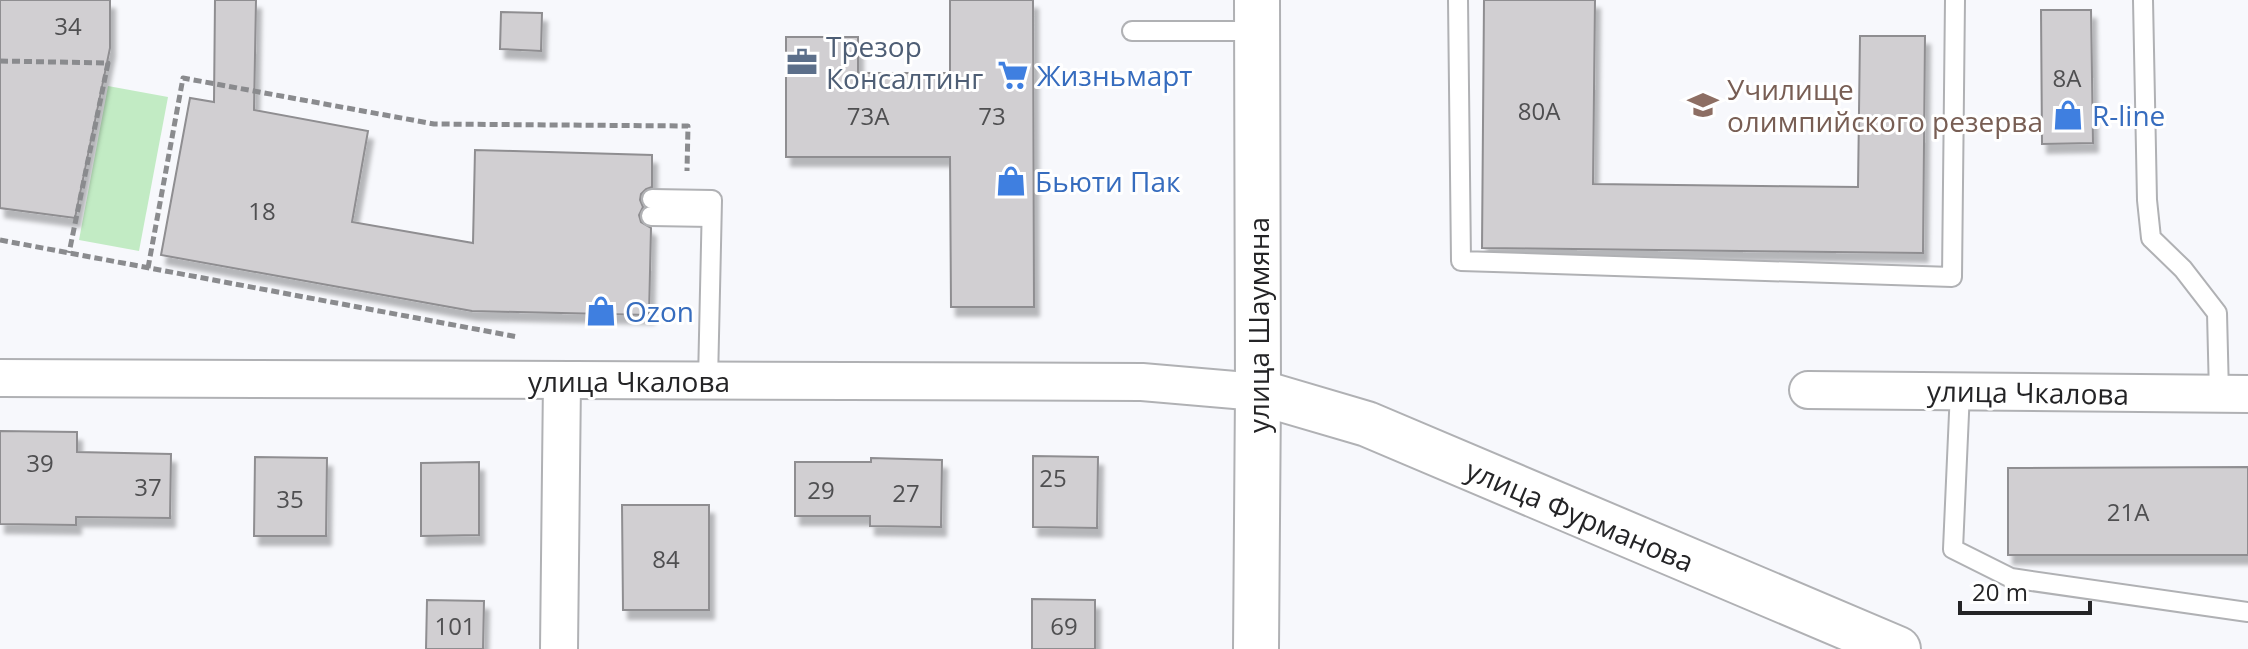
<svg xmlns="http://www.w3.org/2000/svg" width="2248" height="649" viewBox="0 0 2248 649" font-family="'Open Sans',sans-serif">
<style>
.green{fill:#c2ebc4}
.building{fill:#d1cfd2;stroke:#8f8e91;stroke-width:2;filter:url(#shadow)}
.lines{fill:none;stroke-linecap:round;stroke-linejoin:round}
.lane-casing{stroke:#b0b1b4;stroke-width:22}
.street-casing{stroke:#b0b1b4;stroke-width:40}
.secondary-casing{stroke:#b0b1b4;stroke-width:48}
.path{stroke:#8a8b8e;stroke-width:5;stroke-dasharray:8 4;stroke-linecap:butt}
.lane{stroke:#fff;stroke-width:18}
.street{stroke:#fff;stroke-width:36}
.secondary{stroke:#fff;stroke-width:44}
.labels{text-anchor:middle;dominant-baseline:central;stroke-width:6;stroke-linejoin:round;paint-order:stroke}
.number-label{font-size:24px;fill:#4f4f51}
.service-label{font-size:28px;fill:#4e5e75;stroke:#fff;text-anchor:start}
.shop-label{font-size:28px;fill:#366cbe;stroke:#fff;text-anchor:start}
.education-label{font-size:28px;fill:#785e54;stroke:#fff;text-anchor:start}
.street-label{font-size:28px;fill:#242426;stroke:#fff}
</style>
<defs>
<filter id="shadow"><feDropShadow dx="5" dy="9" stdDeviation="2" flood-color="#0004"/></filter>
</defs>
<rect width="100%" height="100%" fill="#f7f8fc"/>
<path class="green" d="M 108,86 L 168,97 L 139,251 L 79,240 Z"/>
<g class="building">
<path d="M 0,0 L 110,0 L 110,48 L 75,218 L 0,208 Z"/>
<path d="M 215,0 L 256,0 L 254,110 L 368,131 L 352,222 L 473,243 L 475,150 L 652,155 L 652,187 L 646,189 L 641,194 L 640,200 L 643,207 L 639,215 L 641,222 L 651,228 L 649,315 L 472,311 L 161,255 L 190,98 L 214,102 Z"/>
<path d="M 950,0 L 1033,0 L 1034,307 L 951,307 L 950,157 L 786,157 L 786,37 L 858,37 L 858,73 L 950,73 Z"/>
<path d="M 1484,0 L 1595,0 L 1593,184 L 1858,187 L 1860,36 L 1925,36 L 1923,253 L 1482,248 Z"/>
<path d="M 2041,10 L 2091,10 L 2093,143 L 2042,144 Z"/>
<path d="M 501,12 L 542,13 L 541,51 L 500,49 Z"/>
<path d="M 0,431 L 77,432 L 77,452 L 171,454 L 170,518 L 76,517 L 76,525 L 0,524 Z"/>
<path d="M 1033,456 L 1098,457 L 1097,528 L 1033,527 Z"/>
<path d="M 255,457 L 327,458 L 326,536 L 254,536 Z"/>
<path d="M 871,458 L 942,460 L 941,527 L 870,526 L 870,516 L 795,516 L 795,462 L 871,462 Z"/>
<path d="M 479,462 L 479,535 L 421,536 L 421,463 Z"/>
<path d="M 2248,467 L 2248,555 L 2008,555 L 2008,468 Z"/>
<path d="M 622,505 L 709,505 L 709,610 L 623,610 Z"/>
<path d="M 1032,599 L 1095,600 L 1095,649 L 1032,649 Z"/>
<path d="M 427,600 L 484,601 L 483,649 L 426,649 Z"/>
</g>
<g class="lines">
<g class="lane-casing">
<g id="lane">
<path d="M 1458,0 L 1461,261 L 1952,277 L 1955,0"/>
<path d="M 2143,0 L 2147,200 L 2151,238 L 2183,269 L 2217,313 L 2219,394"/>
<path d="M 1132,31 L 1257,31"/>
<path d="M 652,199 L 712,200 L 708,381"/>
<path d="M 651,216 L 711,217"/>
<path d="M 1960,391 L 1953,549 L 2011,578 L 2248,612"/>
</g>
</g>
<g class="street-casing">
<g id="street">
<path d="M 0,378 L 1142,382 L 1258,392"/>
<path d="M 1808,390 L 2248,394"/>
<path d="M 559,649 L 562,381"/>
</g>
</g>
<g class="secondary-casing">
<g id="secondary">
<path d="M 1258,392 L 1367,424 L 1898,649"/>
<path d="M 1256,649 L 1258,392 L 1257,0"/>
</g>
</g>
<g class="path">
<path d="M 0,61 L 108,63 L 69,253"/>
<path d="M 0,240 L 518,337"/>
<path d="M 148,268 L 183,78 L 434,124 L 688,126 L 687,171"/>
</g>
<use href="#lane" class="lane"/>
<use href="#street" class="street"/>
<use href="#secondary" class="secondary"/>
</g>
<defs>
<g id="office-bare" transform="scale(2.4)"><path d="M-6-3h4V-5.5h4V-3h4V5H-6ZM-1-4.5V-3h2v-1.5ZM-6 0V1H6V0Z" fill="#5c6f8a" stroke="#fff" stroke-width="2.5" paint-order="stroke"/></g>
<g id="supermarket-bare" transform="scale(2.4)"><path d="M-6-5.5h2.5l.6 2H6L4.5 2H-2.5L-4.4-4H-6ZM-1.5 3.2a1.3 1.3 0 1 0 .1 0ZM3 3.2a1.3 1.3 0 1 0 .1 0Z" fill="#3f7fe0" stroke="#fff" stroke-width="2.5" paint-order="stroke"/></g>
<g id="university-bare" transform="scale(2.4)"><path d="M0-5L7-2L0 1L-7-2ZM-4 1L0 2.5L4 1V4Q0 6-4 4Z" fill="#8d6e63" stroke="#fff" stroke-width="2.5" paint-order="stroke"/></g>
<g id="shop-bare" transform="scale(2.4)"><path d="M-5-2.5h2.3a2.7 3.5 0 0 1 5.4 0H5L5.5 6h-11ZM-1.5-2.5h3a1.5 2.3 0 0 0-3 0Z" fill="#3f7fe0" stroke="#fff" stroke-width="2.5" paint-order="stroke"/></g>
</defs>
<g fill-rule="evenodd">
<use href="#office-bare" x="802" y="62"/>
<use href="#supermarket-bare" x="1013" y="75"/>
<use href="#university-bare" x="1703" y="105"/>
<use href="#shop-bare" x="2068" y="115"/>
<use href="#shop-bare" x="1011" y="181"/>
<use href="#shop-bare" x="601" y="311"/>
</g>
<g class="labels">
<g class="number-label">
<text x="68" y="25">34</text>
<text x="2067" y="77">8А</text>
<text x="1539" y="110">80А</text>
<text x="868" y="115">73А</text>
<text x="992" y="115">73</text>
<text x="262" y="210">18</text>
<text x="40" y="462">39</text>
<text x="1053" y="477">25</text>
<text x="148" y="486">37</text>
<text x="821" y="489">29</text>
<text x="906" y="492">27</text>
<text x="290" y="498">35</text>
<text x="2128" y="511">21А</text>
<text x="666" y="558">84</text>
<text x="455" y="625">101</text>
<text x="1064" y="625">69</text>
</g>
<g class="service-label">
<text x="826" y="46">Трезор<tspan x="826" dy="32">Консалтинг</tspan></text>
</g>
<g class="shop-label">
<text x="1037" y="75">Жизньмарт</text>
<text x="2092" y="115">R-line</text>
<text x="1035" y="181">Бьюти Пак</text>
<text x="625" y="311">Ozon</text>
</g>
<g class="education-label">
<text x="1727" y="89">Училище<tspan x="1727" dy="32">олимпийского резерва</tspan></text>
</g>
<g class="street-label">
<text transform="translate(1258 325) rotate(-90)">улица Шаумяна</text>
<text x="629" y="381">улица Чкалова</text>
<text transform="translate(2028 392) rotate(1)">улица Чкалова</text>
<text transform="translate(1580 515) rotate(23)">улица Фурманова</text>
</g>
</g>
<path d="M1960 601v12h130v-12" fill="none" stroke="#242426" stroke-width="4"/>
<text x="1972" y="601" font-size="24" fill="#242426" stroke="#ffffff" stroke-width="6" paint-order="stroke">20 m</text>
</svg>
